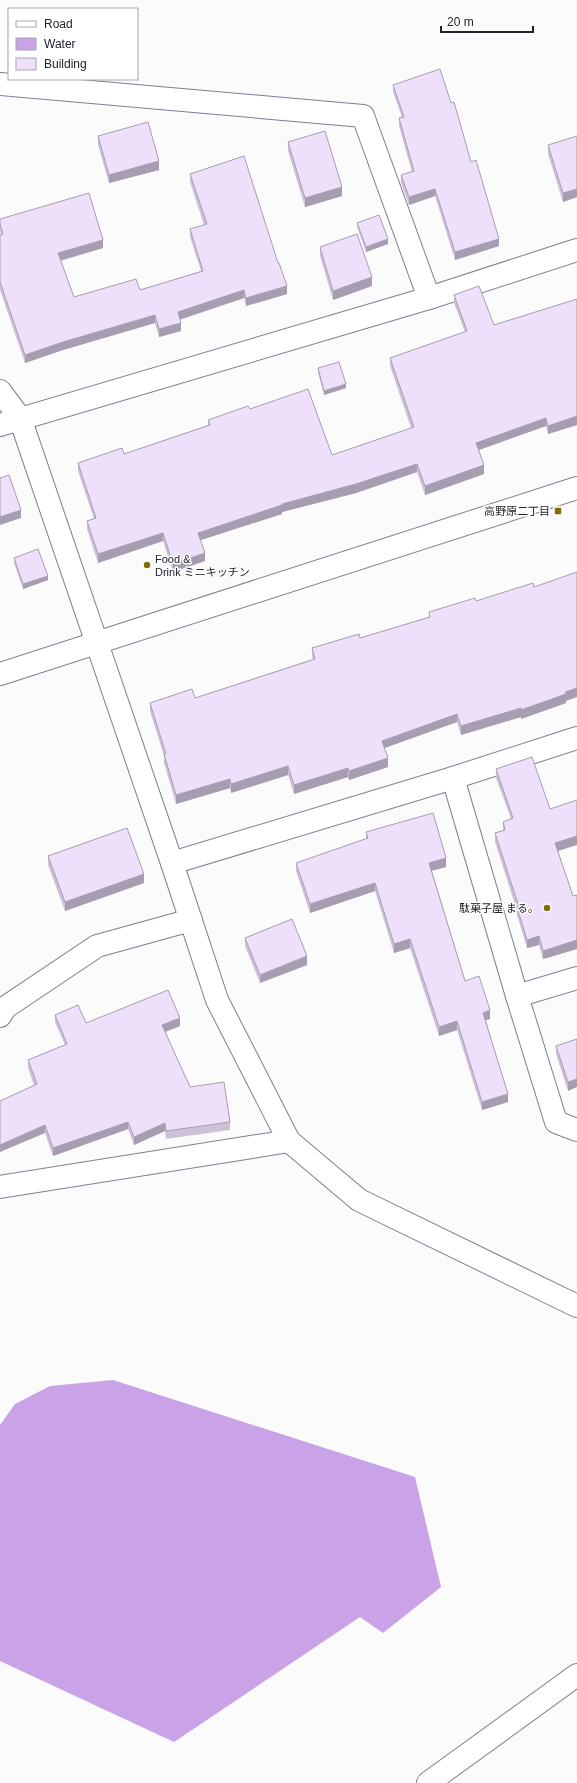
<svg xmlns="http://www.w3.org/2000/svg" width="577" height="1783" viewBox="0 0 577 1783" font-family="Arial,'Noto Sans JP',sans-serif">
<style>
.water{fill:#c9a2e8}
.lines{fill:none;stroke-linecap:round;stroke-linejoin:round}
.minor-casing{stroke:#877a92;stroke-width:24}
.tertiary-casing{stroke:#877a92;stroke-width:24}
.minor{stroke:#fff;stroke-width:22}
.tertiary{stroke:#fff;stroke-width:22}
.wall{fill:#cdc1d8}
.shaded-wall{fill:#a79db0}
.building{fill:#eee0fb;stroke:#a79db0}
.poi-dot{fill:#7d6e0b;stroke:#fff;stroke-width:1.5}
.labels{text-anchor:middle;dominant-baseline:central;stroke-width:3;stroke-linejoin:round;paint-order:stroke}
.poi-label{font-size:11px;fill:#25202a;stroke:#fff;text-anchor:end}
</style>
<rect width="100%" height="100%" fill="#fbfbfb"/>
<path class="water" d="M 113,1380 L 415,1477 L 441,1587 L 383,1633 L 360,1617 L 174,1742 L 0,1661 L 0,1425 L 15,1404 L 50,1386 Z"/>
<g class="lines">
<g class="minor-casing">
<g id="minor">
<path d="M 0,84 L 363,116 L 429,298"/>
<path d="M 0,425 L 429,298 L 577,250"/>
<path d="M 453,778 L 517,996 L 556,1122 L 577,1130"/>
<path d="M 172,863 L 453,778 L 577,738"/>
<path d="M 517,996 L 577,978"/>
<path d="M 0,1016 L 6,1007 L 97,946 L 191,920"/>
<path d="M 0,1187 L 289,1141"/>
<path d="M 428,1783 L 577,1675"/>
</g>
</g>
<g class="tertiary-casing">
<g id="tertiary">
<path d="M 0,391 L 20,418 L 172,863 L 217,1000 L 289,1141 L 359,1200 L 577,1306"/>
<path d="M 0,674 L 577,488"/>
</g>
</g>
<use href="#minor" class="minor"/>
<use href="#tertiary" class="tertiary"/>
</g>
<g class="wall">
<path d="M 393,85 L 471,162 L 499,246 L 455,260 L 435,196 L 409,205 L 401,183 L 401,175 L 412,172 L 399,126 L 399,118 L 402,117 L 393,92 Z"/>
<path d="M 98,136 L 159,170 L 109,183 L 98,145 Z"/>
<path d="M 577,136 L 577,197 L 563,202 L 548,154 L 548,145 Z"/>
<path d="M 288,142 L 342,196 L 305,207 L 288,151 Z"/>
<path d="M 190,174 L 287,294 L 246,306 L 244,298 L 180,320 L 181,331 L 159,337 L 155,323 L 63,350 L 25,363 L 0,290 L 0,235 L 1,234 L 0,232 L 0,219 L 103,248 L 61,261 L 74,297 L 140,290 L 201,271 L 190,237 L 190,229 L 204,225 L 190,182 Z"/>
<path d="M 357,223 L 388,244 L 366,252 L 357,227 Z"/>
<path d="M 320,247 L 372,286 L 333,300 L 320,256 Z"/>
<path d="M 454,295 L 494,325 L 577,299 L 577,425 L 548,434 L 546,426 L 479,450 L 484,474 L 425,495 L 417,472 L 356,493 L 282,512 L 282,514 L 200,540 L 205,561 L 173,572 L 163,541 L 98,563 L 87,529 L 87,521 L 94,519 L 78,471 L 78,463 L 124,454 L 208,425 L 208,420 L 250,409 L 332,455 L 411,428 L 390,366 L 390,358 L 465,332 L 454,303 Z"/>
<path d="M 318,368 L 346,388 L 324,395 L 318,373 Z"/>
<path d="M 14,558 L 48,580 L 23,589 L 14,563 Z"/>
<path d="M 476,601 L 566,701 L 566,703 L 521,719 L 521,717 L 461,735 L 457,722 L 384,748 L 388,767 L 349,780 L 348,777 L 294,794 L 288,775 L 231,793 L 230,788 L 176,804 L 164,763 L 164,756 L 150,711 L 150,703 L 195,698 L 313,659 L 312,657 L 312,648 L 360,638 L 429,617 L 429,612 Z"/>
<path d="M 496,769 L 558,851 L 573,896 L 577,895 L 577,949 L 543,959 L 539,945 L 527,948 L 517,915 L 517,911 L 495,842 L 495,833 L 503,831 L 503,822 L 511,819 L 496,778 Z"/>
<path d="M 366,832 L 446,867 L 432,871 L 465,981 L 490,1019 L 486,1020 L 508,1102 L 482,1110 L 457,1030 L 439,1036 L 410,948 L 394,953 L 375,891 L 310,913 L 296,871 L 296,863 L 366,839 Z"/>
<path d="M 48,856 L 144,883 L 65,911 L 48,865 Z"/>
<path d="M 245,938 L 307,965 L 260,983 L 245,946 Z"/>
<path d="M 55,1015 L 86,1023 L 180,1026 L 165,1032 L 190,1087 L 230,1122 L 230,1130 L 166,1139 L 165,1131 L 134,1145 L 128,1129 L 53,1156 L 45,1133 L 34,1085 L 28,1068 L 28,1060 L 65,1045 L 55,1022 Z"/>
<path d="M 577,1039 L 568,1091 L 556,1054 L 556,1046 Z"/>
</g>
<g class="shaded-wall">
<path d="M 159,161 L 159,170 L 109,183 L 109,175 Z"/>
<path d="M 342,187 L 342,196 L 305,207 L 305,198 Z"/>
<path d="M 435,189 L 435,196 L 409,205 L 409,197 Z"/>
<path d="M 577,189 L 577,197 L 563,202 L 563,193 Z"/>
<path d="M 388,239 L 388,244 L 366,252 L 366,247 Z"/>
<path d="M 499,239 L 499,246 L 455,260 L 455,252 Z"/>
<path d="M 103,240 L 103,248 L 58,261 L 58,253 Z"/>
<path d="M 372,277 L 372,286 L 333,300 L 333,291 Z"/>
<path d="M 287,286 L 287,294 L 246,306 L 246,298 Z"/>
<path d="M 244,290 L 244,298 L 178,320 L 178,312 Z"/>
<path d="M 155,315 L 155,323 L 63,350 L 25,363 L 25,355 L 63,342 Z"/>
<path d="M 181,323 L 181,331 L 159,337 L 159,329 Z"/>
<path d="M 346,384 L 346,388 L 324,395 L 324,391 Z"/>
<path d="M 577,416 L 577,425 L 548,434 L 548,426 Z"/>
<path d="M 546,418 L 546,426 L 476,451 L 476,443 Z"/>
<path d="M 417,464 L 417,472 L 356,493 L 282,512 L 282,514 L 198,541 L 198,533 L 282,504 Z"/>
<path d="M 484,465 L 484,474 L 425,495 L 425,486 Z"/>
<path d="M 21,510 L 21,518 L 0,525 L 0,517 Z"/>
<path d="M 163,533 L 163,541 L 98,563 L 98,554 Z"/>
<path d="M 205,553 L 205,561 L 173,572 L 173,564 Z"/>
<path d="M 48,576 L 48,580 L 23,589 L 23,584 Z"/>
<path d="M 577,688 L 577,697 L 566,701 L 566,703 L 521,719 L 521,710 L 565,692 Z"/>
<path d="M 521,708 L 521,717 L 461,735 L 461,726 Z"/>
<path d="M 457,714 L 457,722 L 382,749 L 382,741 Z"/>
<path d="M 388,758 L 388,767 L 349,780 L 349,771 Z"/>
<path d="M 288,766 L 288,775 L 231,793 L 231,784 Z"/>
<path d="M 348,768 L 348,777 L 294,794 L 294,785 Z"/>
<path d="M 230,779 L 230,788 L 176,804 L 176,795 Z"/>
<path d="M 577,836 L 577,845 L 555,852 L 555,843 Z"/>
<path d="M 446,858 L 446,867 L 429,871 L 429,863 Z"/>
<path d="M 144,874 L 144,883 L 65,911 L 65,902 Z"/>
<path d="M 375,883 L 375,891 L 310,913 L 310,904 Z"/>
<path d="M 539,936 L 539,945 L 527,948 L 527,940 Z"/>
<path d="M 410,939 L 410,948 L 394,953 L 394,944 Z"/>
<path d="M 577,940 L 577,949 L 543,959 L 543,951 Z"/>
<path d="M 307,956 L 307,965 L 260,983 L 260,975 Z"/>
<path d="M 490,1010 L 490,1019 L 483,1021 L 483,1013 Z"/>
<path d="M 180,1018 L 180,1026 L 162,1033 L 162,1025 Z"/>
<path d="M 457,1021 L 457,1030 L 439,1036 L 439,1027 Z"/>
<path d="M 577,1079 L 577,1087 L 568,1091 L 568,1082 Z"/>
<path d="M 508,1094 L 508,1102 L 482,1110 L 482,1102 Z"/>
<path d="M 128,1122 L 128,1129 L 53,1156 L 53,1148 Z"/>
<path d="M 165,1123 L 165,1131 L 134,1145 L 134,1137 Z"/>
<path d="M 45,1125 L 45,1133 L 0,1152 L 0,1145 Z"/>
</g>
<g class="building">
<path d="M 440,69 L 451,103 L 454,102 L 471,162 L 476,160 L 499,239 L 455,252 L 435,189 L 409,197 L 401,175 L 414,171 L 399,118 L 404,117 L 393,85 Z"/>
<path d="M 148,122 L 159,161 L 109,175 L 98,136 Z"/>
<path d="M 325,131 L 342,187 L 305,198 L 288,142 Z"/>
<path d="M 577,136 L 577,189 L 563,193 L 548,145 Z"/>
<path d="M 244,156 L 278,263 L 279,263 L 287,286 L 246,298 L 244,290 L 178,312 L 181,323 L 159,329 L 155,315 L 63,342 L 25,355 L 0,282 L 0,235 L 3,234 L 0,224 L 0,219 L 89,193 L 103,240 L 58,253 L 74,297 L 136,279 L 140,290 L 203,271 L 190,229 L 207,224 L 190,174 Z"/>
<path d="M 379,215 L 388,239 L 366,247 L 357,223 Z"/>
<path d="M 357,234 L 372,277 L 333,291 L 320,247 Z"/>
<path d="M 479,286 L 494,325 L 577,299 L 577,416 L 548,426 L 546,418 L 476,443 L 484,465 L 425,486 L 417,464 L 356,484 L 282,504 L 282,505 L 198,533 L 205,553 L 173,564 L 163,533 L 98,554 L 87,521 L 96,518 L 78,463 L 122,448 L 124,454 L 210,425 L 208,420 L 248,406 L 250,409 L 308,389 L 332,455 L 414,427 L 390,358 L 467,331 L 454,295 Z"/>
<path d="M 339,362 L 346,384 L 324,391 L 318,368 Z"/>
<path d="M 9,475 L 21,510 L 0,517 L 0,478 Z"/>
<path d="M 38,549 L 48,576 L 23,584 L 14,558 Z"/>
<path d="M 577,572 L 577,688 L 565,692 L 566,694 L 521,710 L 521,708 L 461,726 L 457,714 L 382,741 L 388,758 L 349,771 L 348,768 L 294,785 L 288,766 L 231,784 L 230,779 L 176,795 L 164,754 L 166,754 L 150,703 L 192,689 L 195,698 L 315,659 L 312,648 L 359,634 L 360,638 L 430,617 L 429,612 L 475,598 L 476,601 L 533,583 L 534,587 Z"/>
<path d="M 532,757 L 550,809 L 577,800 L 577,836 L 555,843 L 573,896 L 577,895 L 577,940 L 543,951 L 539,936 L 527,940 L 517,907 L 519,907 L 495,833 L 505,830 L 503,822 L 513,818 L 496,769 Z"/>
<path d="M 433,813 L 446,858 L 429,863 L 465,981 L 479,976 L 490,1010 L 483,1013 L 508,1094 L 482,1102 L 457,1021 L 439,1027 L 410,939 L 394,944 L 375,883 L 310,904 L 296,863 L 368,838 L 366,832 Z"/>
<path d="M 127,828 L 144,874 L 65,902 L 48,856 Z"/>
<path d="M 292,919 L 307,956 L 260,975 L 245,938 Z"/>
<path d="M 168,990 L 180,1018 L 162,1025 L 190,1087 L 224,1082 L 230,1122 L 166,1131 L 165,1123 L 134,1137 L 128,1122 L 53,1148 L 45,1125 L 0,1145 L 0,1101 L 37,1084 L 28,1060 L 67,1044 L 55,1015 L 78,1005 L 86,1023 Z"/>
<path d="M 577,1039 L 577,1079 L 568,1082 L 556,1046 Z"/>
</g>
<g class="poi-dot">
<rect x="554" y="507" width="8" height="8" rx="2"/>
<circle cx="147" cy="565" r="4"/>
<circle cx="547" cy="908" r="4"/>
</g>
<g class="labels">
<g class="poi-label">
<text x="550" y="511">高野原二丁目</text>
<text x="155" y="559" text-anchor="start">Food &amp;<tspan x="155" dy="13">Drink ミニキッチン</tspan></text>
<text x="539" y="908">駄菓子屋 まる。</text>
</g>
</g>
<rect x="8" y="8" width="130" height="72" fill="#ffffff" stroke="#a8a6aa"/>
<rect x="16" y="21" width="20" height="6" fill="#ffffff" stroke="#a8a6aa"/>
<text x="44" y="28" font-size="12" fill="#25202a">Road</text>
<rect x="16" y="38" width="20" height="12" fill="#c9a2e8" stroke="#a8a6aa"/>
<text x="44" y="48" font-size="12" fill="#25202a">Water</text>
<rect x="16" y="58" width="20" height="12" fill="#eee0fb" stroke="#a8a6aa"/>
<text x="44" y="68" font-size="12" fill="#25202a">Building</text>
<path d="M441 26v6h92v-6" fill="none" stroke="#25202a" stroke-width="2"/>
<text x="447" y="26" font-size="12" fill="#25202a" stroke="#ffffff" stroke-width="3" paint-order="stroke">20 m</text>
</svg>
